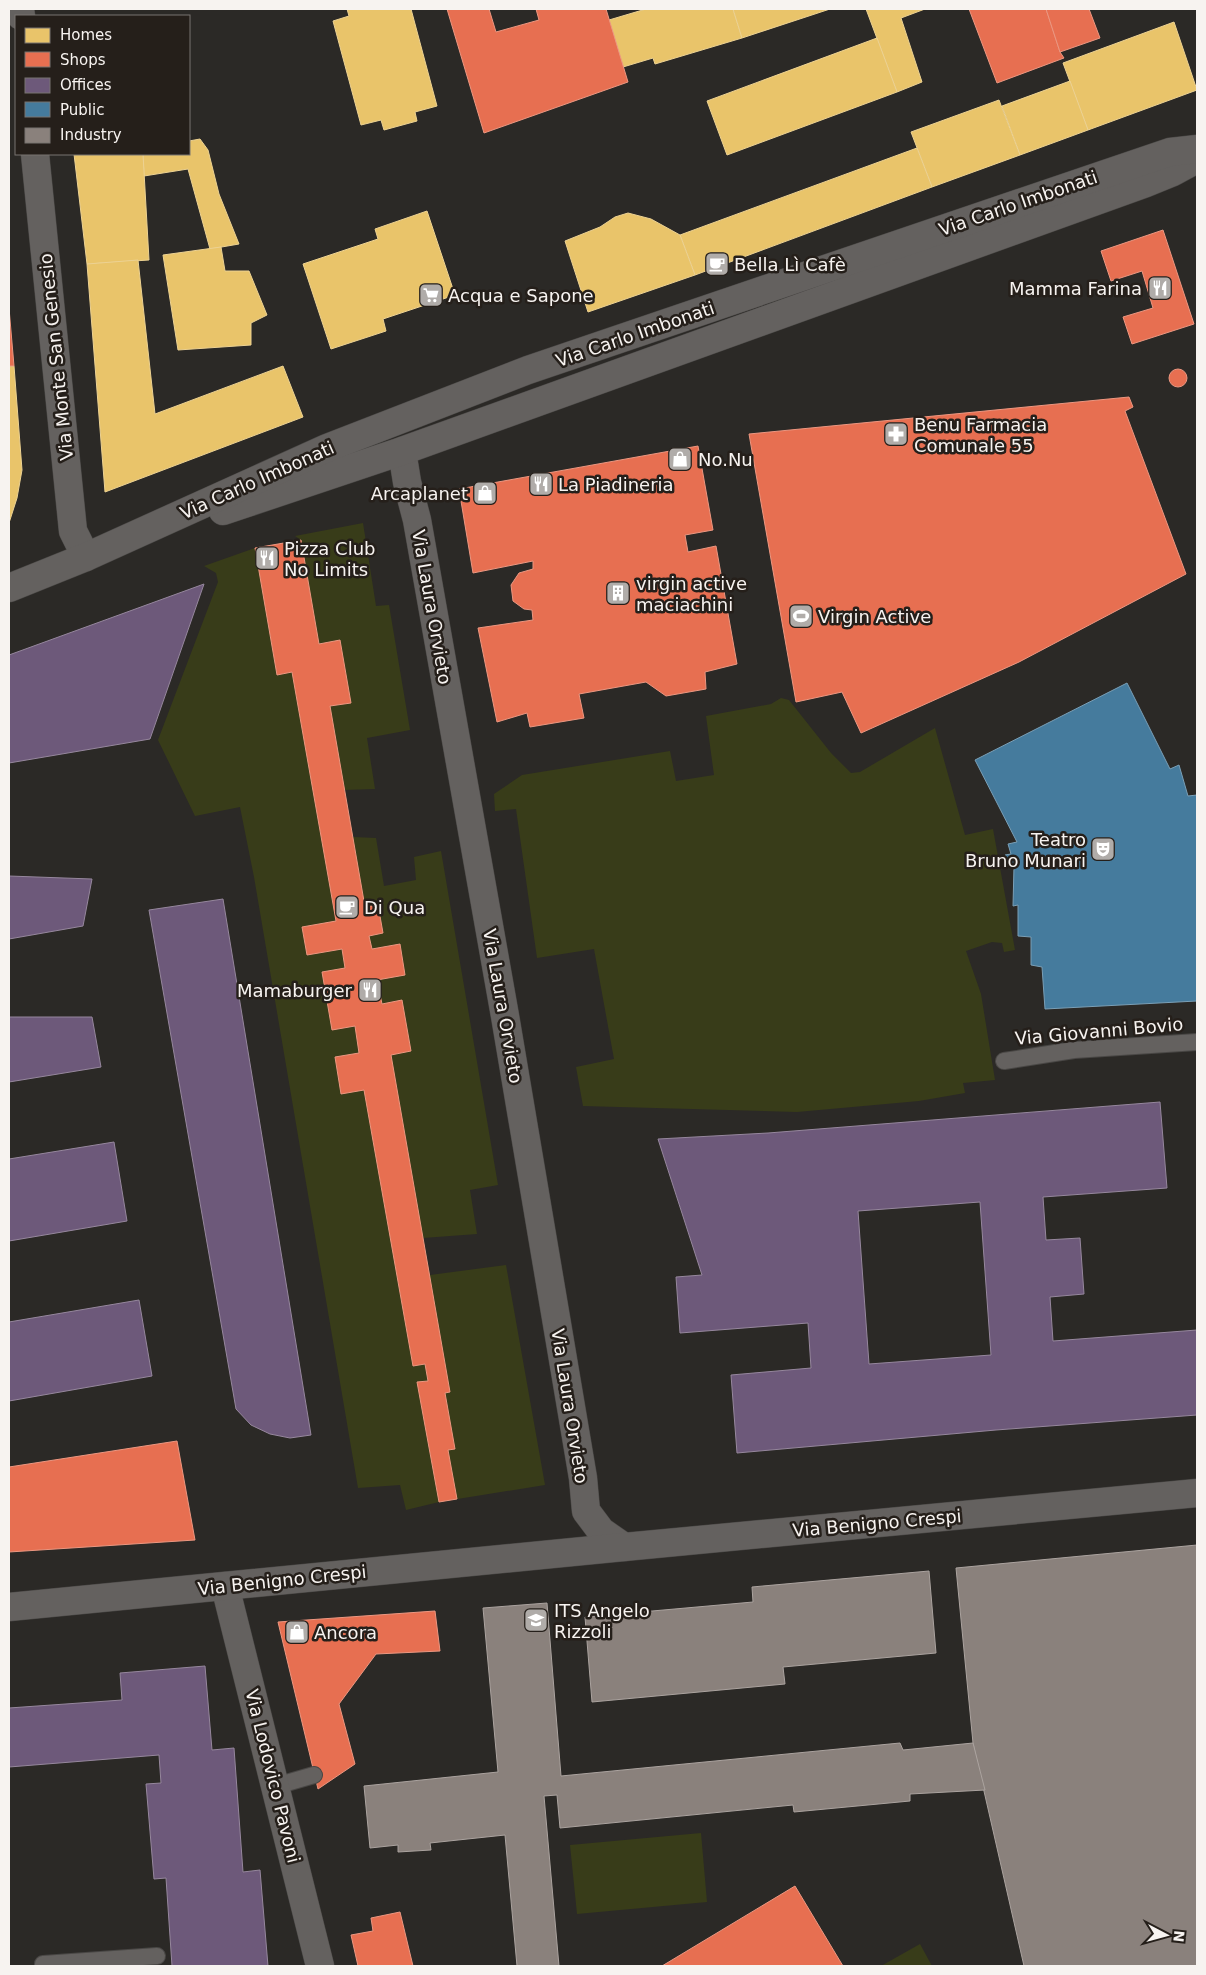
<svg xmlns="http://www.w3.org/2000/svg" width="1206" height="1975" viewBox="0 0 1206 1975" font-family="'DejaVu Sans',sans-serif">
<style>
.green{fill:#383c19}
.homes{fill:#e9c46a;stroke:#edd292}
.shops{fill:#e76f51;stroke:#ec9781}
.offices{fill:#6d597a;stroke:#96879d;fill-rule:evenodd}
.public{fill:#457b9d;stroke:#7a9fb6}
.industry{fill:#8a817c;stroke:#aba39f}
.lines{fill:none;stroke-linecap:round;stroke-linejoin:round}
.service-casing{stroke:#494745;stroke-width:18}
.minor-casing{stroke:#494745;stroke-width:29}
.secondary-casing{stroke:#494745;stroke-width:29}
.service{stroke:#64615f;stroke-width:16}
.minor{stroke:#64615f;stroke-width:28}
.secondary{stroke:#64615f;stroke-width:28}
.labels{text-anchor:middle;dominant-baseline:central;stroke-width:5;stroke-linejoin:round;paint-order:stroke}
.street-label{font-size:18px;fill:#f7f3f0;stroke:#251f1a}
.poi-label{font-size:18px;fill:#f7f3f0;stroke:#251f1a;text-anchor:start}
</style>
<rect width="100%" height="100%" fill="#2b2926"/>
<g class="green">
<path d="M 363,523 L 376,606 L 389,605 L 410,730 L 367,738 L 375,789 L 344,790 L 353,837 L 376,838 L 384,886 L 416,880 L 414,857 L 441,851 L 498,1185 L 470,1190 L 477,1234 L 423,1238 L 430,1275 L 506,1265 L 545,1485 L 439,1502 L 406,1510 L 400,1485 L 358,1488 L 254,877 L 240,807 L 195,816 L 158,740 L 218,582 L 216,573 L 204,566 L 255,548 L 301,540 L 295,536 Z"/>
<path d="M 781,698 L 789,700 L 831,753 L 851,773 L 860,772 L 935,728 L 965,835 L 993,829 L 1015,950 L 1004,952 L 1002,943 L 992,942 L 966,951 L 981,994 L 995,1080 L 963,1083 L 965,1093 L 919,1101 L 797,1112 L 583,1106 L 576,1067 L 614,1059 L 594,949 L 537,958 L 516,809 L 495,811 L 494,794 L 522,775 L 670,751 L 676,781 L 714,775 L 706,716 L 771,704 Z"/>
<path d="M 701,1833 L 707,1902 L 577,1914 L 570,1845 Z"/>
<path d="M 920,1944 L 932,1966 L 881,1966 Z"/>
</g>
<g class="homes">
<path d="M 347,9 L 411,9 L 437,106 L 415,112 L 417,121 L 384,130 L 381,120 L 361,125 L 333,21 L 349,16 Z"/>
<path d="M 646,9 L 733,9 L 742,38 L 655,64 L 653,58 L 623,67 L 609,20 Z"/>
<path d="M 733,9 L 830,9 L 742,38 Z"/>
<path d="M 866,9 L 925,9 L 901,18 L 922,82 L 897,92 Z"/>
<path d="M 1174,22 L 1197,90 L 1088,130 L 1063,63 Z"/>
<path d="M 877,38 L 897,92 L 727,155 L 707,101 Z"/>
<path d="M 1070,81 L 1088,130 L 1020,155 L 1002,106 Z"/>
<path d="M 999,100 L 1020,155 L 932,187 L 911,132 Z"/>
<path d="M 200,139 L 208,150 L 219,194 L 239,244 L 210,249 L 188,169 L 144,176 L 143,154 L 189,154 L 189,141 Z"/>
<path d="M 917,148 L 932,187 L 695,275 L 680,235 Z"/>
<path d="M 74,154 L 143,154 L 149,260 L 87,264 Z"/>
<path d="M 427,211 L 455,295 L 383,319 L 386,331 L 331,349 L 303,264 L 378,239 L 375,229 Z"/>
<path d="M 628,213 L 651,219 L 680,235 L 695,275 L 588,312 L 565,241 L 600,227 L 615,217 Z"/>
<path d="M 221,247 L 225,271 L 249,271 L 267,315 L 251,323 L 251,345 L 178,350 L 163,255 Z"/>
<path d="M 138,260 L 155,414 L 283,366 L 303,417 L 105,492 L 87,264 Z"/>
<path d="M 9,366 L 14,366 L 22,470 L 17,498 L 9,523 Z"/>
</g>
<g class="shops">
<path d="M 447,9 L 489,9 L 496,32 L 539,20 L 536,9 L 606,9 L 628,82 L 484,133 Z"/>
<path d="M 969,9 L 1046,9 L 1060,52 L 1064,58 L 997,83 Z"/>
<path d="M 1046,9 L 1089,9 L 1100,38 L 1060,52 Z"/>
<path d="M 1163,230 L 1194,324 L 1132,344 L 1123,317 L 1153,308 L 1142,271 L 1111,281 L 1101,251 Z"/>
<path d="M 9,308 L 14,366 L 9,366 Z"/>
<circle cx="1178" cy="378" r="9"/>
<path d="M 1129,397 L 1133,407 L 1125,411 L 1186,574 L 1019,662 L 861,733 L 842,692 L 796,702 L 749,434 Z"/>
<path d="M 698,446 L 713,530 L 685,535 L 688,552 L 716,546 L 737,664 L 705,672 L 706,689 L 666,696 L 646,682 L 579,694 L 584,718 L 530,727 L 527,713 L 497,722 L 478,628 L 533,620 L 532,610 L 524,609 L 513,601 L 511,585 L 519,573 L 533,569 L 533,561 L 473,573 L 459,489 Z"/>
<path d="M 301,540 L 319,644 L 340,640 L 351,703 L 330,706 L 365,907 L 378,905 L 383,933 L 369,936 L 372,949 L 400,944 L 405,975 L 377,980 L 382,1004 L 402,1000 L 411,1051 L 391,1055 L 450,1392 L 445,1393 L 455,1449 L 448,1450 L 457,1499 L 439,1502 L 417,1382 L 428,1381 L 425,1364 L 413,1366 L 364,1090 L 341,1094 L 335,1057 L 359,1053 L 355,1026 L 332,1030 L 322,972 L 345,968 L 342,949 L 307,955 L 302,927 L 336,921 L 292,672 L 277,675 L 255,548 Z"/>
<path d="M 177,1441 L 195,1540 L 9,1552 L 9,1467 Z"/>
<path d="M 435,1611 L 440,1651 L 376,1654 L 339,1704 L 355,1764 L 318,1789 L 278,1622 Z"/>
<path d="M 795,1886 L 843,1966 L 662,1966 Z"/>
<path d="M 400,1912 L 413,1966 L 358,1966 L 351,1935 L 373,1931 L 371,1918 Z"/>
</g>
<g class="offices">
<path d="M 204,584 L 150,739 L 9,763 L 9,655 Z"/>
<path d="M 9,876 L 92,879 L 83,926 L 9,939 Z"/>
<path d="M 223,899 L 311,1435 L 290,1438 L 270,1434 L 251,1425 L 236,1409 L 149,910 Z"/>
<path d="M 9,1017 L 92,1017 L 101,1067 L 9,1082 Z"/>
<path d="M 1160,1102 L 1167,1188 L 1043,1197 L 1046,1240 L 1080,1238 L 1084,1294 L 1050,1297 L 1053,1341 L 1197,1330 L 1197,1415 L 996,1430 L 737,1453 L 731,1375 L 811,1368 L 808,1323 L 680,1333 L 676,1277 L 702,1275 L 658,1139 L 768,1133 ZM 980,1202 L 991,1355 L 869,1364 L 858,1211 Z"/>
<path d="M 114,1142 L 127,1221 L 9,1241 L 9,1159 Z"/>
<path d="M 139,1300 L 152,1376 L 9,1401 L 9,1322 Z"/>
<path d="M 205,1666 L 212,1750 L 234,1748 L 243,1872 L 260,1870 L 268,1966 L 172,1966 L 166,1878 L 154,1879 L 146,1784 L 161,1783 L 159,1755 L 9,1767 L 9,1708 L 122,1700 L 120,1673 Z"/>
</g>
<path class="public" d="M 1127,683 L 1170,769 L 1179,765 L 1188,796 L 1197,795 L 1197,1001 L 1045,1009 L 1042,967 L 1031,965 L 1031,937 L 1018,936 L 1018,905 L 1013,906 L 1014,866 L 1007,866 L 1005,855 L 1011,854 L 1008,844 L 1017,842 L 975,760 Z"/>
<g class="industry">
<path d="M 1197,1545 L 1197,1966 L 1024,1966 L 973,1743 L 956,1568 Z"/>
<path d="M 929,1571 L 936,1653 L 783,1667 L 785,1684 L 592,1702 L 585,1617 L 753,1602 L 752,1587 Z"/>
<path d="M 547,1603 L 561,1776 L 900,1743 L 903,1750 L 973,1743 L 985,1790 L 910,1794 L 910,1801 L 794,1812 L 793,1805 L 560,1828 L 557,1795 L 544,1796 L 559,1966 L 517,1966 L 505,1835 L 430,1843 L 431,1850 L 398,1852 L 398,1845 L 370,1848 L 364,1786 L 498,1772 L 483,1608 Z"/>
</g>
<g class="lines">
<g class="service-casing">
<g id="service">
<path d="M 1004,1061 L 1074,1050 L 1197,1042"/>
<path d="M 276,1786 L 314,1775"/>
<path d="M 43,1966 L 43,1964 L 157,1956"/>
</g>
</g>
<g class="minor-casing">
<g id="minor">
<path d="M 20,9 L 21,16"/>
<path d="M 35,154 L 73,531 L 86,557"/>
<path d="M 402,451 L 407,482 L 417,520 L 505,1016 L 583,1478 L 586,1511 L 601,1531 L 624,1547"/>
<path d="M 225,1586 L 320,1966"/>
<path d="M 9,1607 L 624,1547 L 1197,1493"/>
</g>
</g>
<g class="secondary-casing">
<g id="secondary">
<path d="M 223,511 L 402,451 L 1146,183 L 1173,172 L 1197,159"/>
<path d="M 9,588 L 86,557 L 327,448 L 528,370 L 1170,152 L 1197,149"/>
</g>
</g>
<use href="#service" class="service"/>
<use href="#minor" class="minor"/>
<use href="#secondary" class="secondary"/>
</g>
<defs>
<g id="cafe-square" transform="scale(1.25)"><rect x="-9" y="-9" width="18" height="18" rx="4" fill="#b0aca9" stroke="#251f1a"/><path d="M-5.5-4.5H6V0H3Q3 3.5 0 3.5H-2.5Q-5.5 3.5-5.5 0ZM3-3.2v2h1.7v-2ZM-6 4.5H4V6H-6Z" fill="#fff"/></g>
<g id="restaurant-square" transform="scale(1.25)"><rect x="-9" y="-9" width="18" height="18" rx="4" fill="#b0aca9" stroke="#251f1a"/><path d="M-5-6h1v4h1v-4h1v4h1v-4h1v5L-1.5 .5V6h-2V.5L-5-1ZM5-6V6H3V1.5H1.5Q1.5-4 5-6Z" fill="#fff"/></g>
<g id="supermarket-square" transform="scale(1.25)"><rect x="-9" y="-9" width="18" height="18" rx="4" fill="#b0aca9" stroke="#251f1a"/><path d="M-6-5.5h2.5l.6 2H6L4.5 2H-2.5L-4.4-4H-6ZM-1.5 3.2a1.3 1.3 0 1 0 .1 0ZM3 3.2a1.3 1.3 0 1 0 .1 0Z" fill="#fff"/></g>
<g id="pharmacy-square" transform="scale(1.25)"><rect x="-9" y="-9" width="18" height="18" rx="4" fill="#b0aca9" stroke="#251f1a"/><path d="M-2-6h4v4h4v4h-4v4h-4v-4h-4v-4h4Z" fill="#fff"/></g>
<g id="shop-square" transform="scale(1.25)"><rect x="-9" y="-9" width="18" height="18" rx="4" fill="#b0aca9" stroke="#251f1a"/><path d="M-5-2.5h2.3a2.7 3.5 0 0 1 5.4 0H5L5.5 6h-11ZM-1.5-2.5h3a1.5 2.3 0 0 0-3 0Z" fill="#fff"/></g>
<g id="building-square" transform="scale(1.25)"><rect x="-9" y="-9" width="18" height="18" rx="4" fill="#b0aca9" stroke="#251f1a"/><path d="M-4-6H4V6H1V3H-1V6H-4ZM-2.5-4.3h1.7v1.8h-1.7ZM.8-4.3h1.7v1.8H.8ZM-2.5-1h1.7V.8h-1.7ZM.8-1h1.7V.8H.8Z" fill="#fff"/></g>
<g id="stadium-square" transform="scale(1.25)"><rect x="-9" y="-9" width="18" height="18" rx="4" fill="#b0aca9" stroke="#251f1a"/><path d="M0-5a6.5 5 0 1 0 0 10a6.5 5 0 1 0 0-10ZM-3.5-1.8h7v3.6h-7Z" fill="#fff"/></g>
<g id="theatre-square" transform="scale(1.25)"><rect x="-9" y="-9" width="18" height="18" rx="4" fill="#b0aca9" stroke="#251f1a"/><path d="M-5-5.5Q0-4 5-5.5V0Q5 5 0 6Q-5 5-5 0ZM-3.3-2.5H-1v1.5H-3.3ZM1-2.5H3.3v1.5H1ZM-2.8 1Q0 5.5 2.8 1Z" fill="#fff"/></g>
<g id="school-square" transform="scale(1.25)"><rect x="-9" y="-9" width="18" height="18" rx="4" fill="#b0aca9" stroke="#251f1a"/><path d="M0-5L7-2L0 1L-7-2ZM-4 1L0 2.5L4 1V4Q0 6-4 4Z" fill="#fff"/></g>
</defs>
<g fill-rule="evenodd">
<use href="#cafe-square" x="717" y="264"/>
<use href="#restaurant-square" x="1160" y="288"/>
<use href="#supermarket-square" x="431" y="295"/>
<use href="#pharmacy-square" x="896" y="434"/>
<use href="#shop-square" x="680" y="459"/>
<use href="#restaurant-square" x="541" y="484"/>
<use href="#shop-square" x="485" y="493"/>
<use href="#restaurant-square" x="267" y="558"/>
<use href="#building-square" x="618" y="593"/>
<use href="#stadium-square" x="801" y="616"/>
<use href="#theatre-square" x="1103" y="849"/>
<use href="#cafe-square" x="347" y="907"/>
<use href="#restaurant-square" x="370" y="990"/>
<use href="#school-square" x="536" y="1620"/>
<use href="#shop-square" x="297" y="1632"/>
</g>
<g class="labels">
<g class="street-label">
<text transform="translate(1018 203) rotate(-19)">Via Carlo Imbonati</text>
<text transform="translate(635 334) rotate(-19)">Via Carlo Imbonati</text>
<text transform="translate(56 357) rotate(-96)">Via Monte San Genesio</text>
<text transform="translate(257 480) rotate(-24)">Via Carlo Imbonati</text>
<text transform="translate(432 607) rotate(80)">Via Laura Orvieto</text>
<text transform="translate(503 1006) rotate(80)">Via Laura Orvieto</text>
<text transform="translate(1099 1031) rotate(-5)">Via Giovanni Bovio</text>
<text transform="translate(570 1406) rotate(81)">Via Laura Orvieto</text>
<text transform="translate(877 1523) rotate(-5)">Via Benigno Crespi</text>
<text transform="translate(282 1580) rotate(-6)">Via Benigno Crespi</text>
<text transform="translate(273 1776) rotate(76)">Via Lodovico Pavoni</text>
</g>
<g class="poi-label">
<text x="734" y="264">Bella Lì Cafè</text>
<text x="1142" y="288" text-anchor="end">Mamma Farina</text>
<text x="448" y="295">Acqua e Sapone</text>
<text x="914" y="424">Benu Farmacia<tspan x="914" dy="21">Comunale 55</tspan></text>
<text x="698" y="459">No.Nu</text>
<text x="558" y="484">La Piadineria</text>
<text x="468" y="493" text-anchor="end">Arcaplanet</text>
<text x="284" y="548">Pizza Club<tspan x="284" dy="21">No Limits</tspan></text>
<text x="636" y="583">virgin active<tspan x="636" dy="21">maciachini</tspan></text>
<text x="818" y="616">Virgin Active</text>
<text x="1086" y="839" text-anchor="end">Teatro<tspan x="1086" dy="21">Bruno Munari</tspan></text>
<text x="364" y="907">Di Qua</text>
<text x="352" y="990" text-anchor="end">Mamaburger</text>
<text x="554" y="1610">ITS Angelo<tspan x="554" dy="21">Rizzoli</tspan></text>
<text x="314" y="1632">Ancora</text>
</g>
</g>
<rect width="1206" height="1975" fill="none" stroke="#f7f3f0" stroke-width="20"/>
<rect x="15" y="15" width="175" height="140" fill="#251f1a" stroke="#797470"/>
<rect x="25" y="28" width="25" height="15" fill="#e9c46a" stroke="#797470"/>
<text x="60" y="40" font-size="15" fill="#f7f3f0">Homes</text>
<rect x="25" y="52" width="25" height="15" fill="#e76f51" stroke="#797470"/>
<text x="60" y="65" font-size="15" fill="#f7f3f0">Shops</text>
<rect x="25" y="78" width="25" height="15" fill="#6d597a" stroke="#797470"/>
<text x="60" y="90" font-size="15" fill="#f7f3f0">Offices</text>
<rect x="25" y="102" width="25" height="15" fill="#457b9d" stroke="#797470"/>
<text x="60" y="115" font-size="15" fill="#f7f3f0">Public</text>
<rect x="25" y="128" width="25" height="15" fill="#8a817c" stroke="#797470"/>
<text x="60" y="140" font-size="15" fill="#f7f3f0">Industry</text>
<g transform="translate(1166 1935) rotate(96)" stroke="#251f1a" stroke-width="4" paint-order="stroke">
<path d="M0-4L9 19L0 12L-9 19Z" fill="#f7f3f0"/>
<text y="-8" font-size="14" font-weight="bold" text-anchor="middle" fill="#f7f3f0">N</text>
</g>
</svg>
